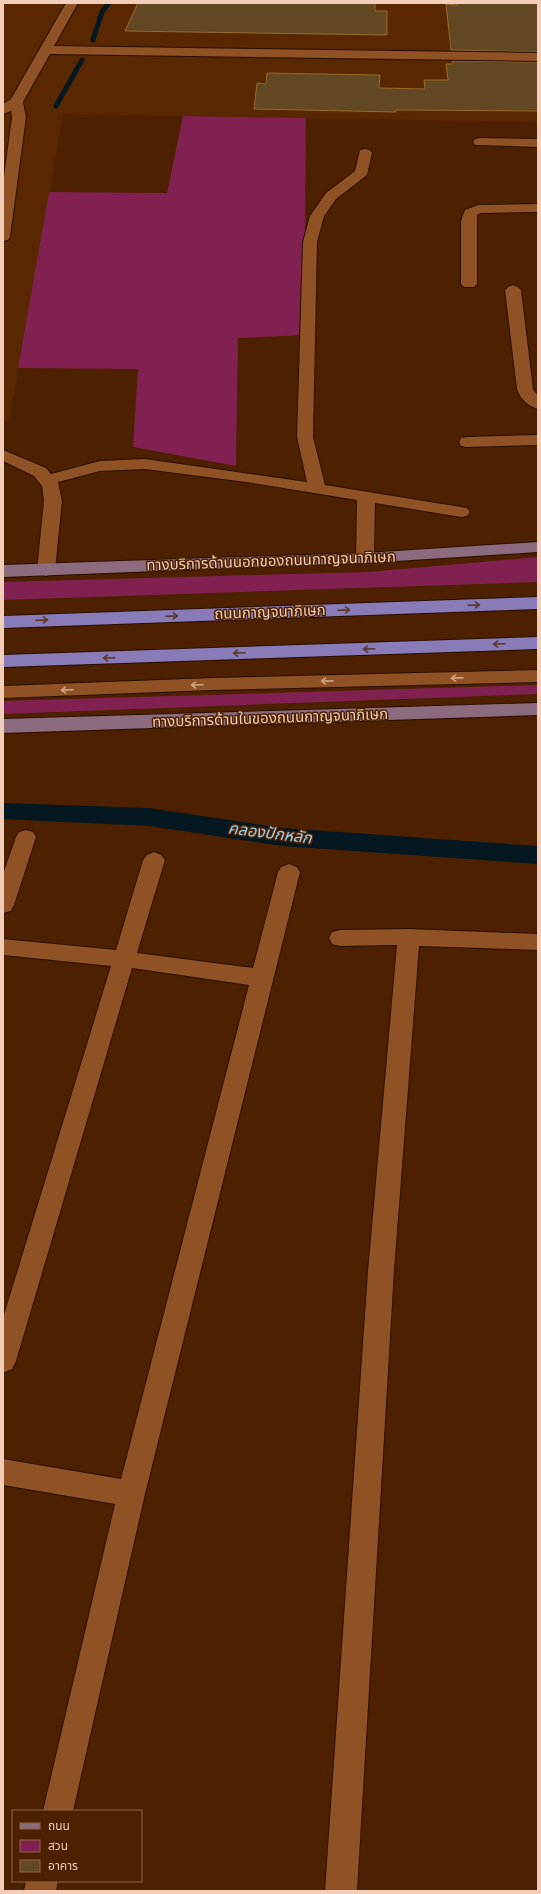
<svg xmlns="http://www.w3.org/2000/svg" width="541" height="1894" viewBox="0 0 541 1894" font-family="Jost,'Noto Sans Thai',sans-serif">
<style>
.built{fill:#592800}
.green{fill:#802151}
.lines{fill:none;stroke-linecap:round;stroke-linejoin:round}
.stream{stroke:#051821;stroke-width:5}
.canal{fill:#051821;fill-rule:evenodd}
.building{fill:#624823;stroke:#986b28}
.minor-casing{stroke:#2b0d00;stroke-width:2}
.major-casing{stroke:#2b0d00;stroke-width:2}
.highway-casing{stroke:#2b0d00;stroke-width:2}
.minor{fill:#8e5225;fill-rule:evenodd}
.major{fill:#8b6b7d;fill-rule:evenodd}
.highway{fill:#897bb8;fill-rule:evenodd}
.oneway{stroke:#5c382e}
.oneway2{stroke:#cfa385}
.labels{text-anchor:middle;dominant-baseline:central;stroke-width:3;stroke-linejoin:round;paint-order:stroke}
.street-label{font-size:15px;fill:#f2ceb8;stroke:#4d2100}
.water-label{font-size:16px;font-style:italic;fill:#98d2f3;stroke:#4d2100}
</style>
<rect width="100%" height="100%" fill="#4d2100"/>
<path class="built" d="M 3,3 L 538,3 L 538,122 L 63,114 L 9,421 L 3,420 Z"/>
<g class="green">
<path d="M 183,116 L 306,118 L 304,335 L 238,338 L 236,466 L 133,447 L 138,369 L 18,368 L 49,192 L 167,193 Z"/>
<path d="M 538,557 L 538,582 L 3,600 L 3,582 L 368,572 Z"/>
<path d="M 538,685 L 538,694 L 3,714 L 3,701 Z"/>
</g>
<g class="lines">
<g class="stream">
<path d="M 93,40 L 102,12 L 109,3"/>
<path d="M 56,106 L 82,60"/>
</g>
<path class="canal" d="M 3,803 L 149,808 L 283,828 L 538,846 L 538,864 L 283,846 L 149,826 L 3,819 Z"/>
</g>
<g class="building">
<path d="M 138,3 L 375,3 L 375,11 L 387,11 L 387,35 L 125,31 Z"/>
<path d="M 457,3 L 538,3 L 538,52 L 451,50 L 446,4 L 457,5 Z"/>
<path d="M 452,61 L 538,62 L 538,111 L 396,110 L 396,112 L 254,109 L 257,83 L 266,84 L 267,73 L 380,75 L 379,88 L 425,89 L 424,80 L 448,80 L 446,64 L 453,64 Z"/>
</g>
<g class="lines">
<g class="minor-casing">
<g id="minor">
<path d="M 66,3 L 78,3 L 54,46 L 538,53 L 538,61 L 50,54 L 23,102 L 26,117 L 10,237 L 8,240 L 3,241 L 3,184 L 12,117 L 11,111 L 3,114 L 3,104 L 11,99 Z"/>
<path d="M 480,138 L 538,139 L 538,147 L 475,145 L 473,142 L 475,139 Z"/>
<path d="M 365,149 L 370,150 L 372,153 L 367,175 L 336,199 L 324,216 L 317,242 L 313,437 L 325,485 L 461,507 L 467,508 L 470,512 L 467,516 L 461,517 L 375,503 L 374,558 L 371,562 L 365,563 L 359,562 L 356,558 L 357,500 L 246,482 L 145,469 L 100,471 L 58,482 L 62,501 L 55,570 L 52,574 L 46,576 L 40,574 L 37,570 L 44,501 L 42,486 L 34,476 L 3,461 L 3,450 L 46,468 L 51,474 L 100,461 L 145,459 L 307,482 L 297,437 L 303,242 L 310,216 L 326,193 L 355,171 L 360,150 Z"/>
<path d="M 538,204 L 538,212 L 481,213 L 477,215 L 477,284 L 474,287 L 464,287 L 461,284 L 461,221 L 465,210 L 478,205 Z"/>
<path d="M 513,285 L 518,287 L 521,290 L 533,389 L 538,396 L 538,409 C 528,406 520,399 517,389 L 505,290 L 508,287 Z"/>
<path d="M 538,435 L 538,445 L 467,447 L 461,446 L 459,442 L 461,438 L 467,437 Z"/>
<path d="M 538,670 L 538,682 L 212,690 L 3,698 L 3,686 L 212,678 Z"/>
<path d="M 26,830 L 33,832 L 36,837 L 14,905 L 11,911 L 3,913 L 3,874 L 16,837 L 19,832 Z"/>
<path d="M 154,852 L 161,855 L 165,860 L 137,953 L 253,968 L 278,872 L 281,867 L 289,864 L 297,867 L 300,872 L 145,1494 L 73,1811 L 43,1811 L 115,1504 L 3,1485 L 3,1459 L 121,1479 L 249,985 L 132,968 L 16,1361 L 12,1369 L 3,1373 L 3,1318 L 111,966 L 3,955 L 3,939 L 116,950 L 143,860 L 147,855 Z"/>
<path d="M 409,929 L 538,934 L 538,950 L 419,946 L 394,1271 L 357,1891 L 325,1891 L 368,1271 L 397,945 L 340,946 L 332,944 L 329,938 L 332,932 L 340,930 Z"/>
<path d="M 26,1881 L 58,1881 L 56,1891 L 24,1891 Z"/>
</g>
</g>
<g class="major-casing">
<g id="major">
<path d="M 538,542 L 538,552 L 365,563 L 3,577 L 3,565 L 365,553 Z"/>
<path d="M 538,703 L 538,715 L 3,733 L 3,719 Z"/>
</g>
</g>
<g class="highway-casing">
<g id="highway">
<path d="M 538,597 L 538,609 L 3,628 L 3,616 Z"/>
<path d="M 538,637 L 538,649 L 3,667 L 3,655 Z"/>
</g>
</g>
<use href="#minor" class="minor"/>
<use href="#major" class="major"/>
<use href="#highway" class="highway"/>
</g>
<defs><path id="oneway-shaft" d="M-6 0H5M1.5-3L5.5 0L1.5 3" fill="none" stroke-width="1.6" stroke-linecap="round" stroke-linejoin="round"/></defs>
<g class="oneway">
<use href="#oneway-shaft" transform="translate(474 605) rotate(-2)"/>
<use href="#oneway-shaft" transform="translate(344 610) rotate(-2)"/>
<use href="#oneway-shaft" transform="translate(172 616) rotate(-2)"/>
<use href="#oneway-shaft" transform="translate(42 620) rotate(-2)"/>
<use href="#oneway-shaft" transform="translate(499 644) rotate(178)"/>
<use href="#oneway-shaft" transform="translate(369 649) rotate(178)"/>
<use href="#oneway-shaft" transform="translate(239 653) rotate(178)"/>
<use href="#oneway-shaft" transform="translate(109 658) rotate(178)"/>
</g>
<g class="oneway2">
<use href="#oneway-shaft" transform="translate(457 678) rotate(179)"/>
<use href="#oneway-shaft" transform="translate(327 681) rotate(179)"/>
<use href="#oneway-shaft" transform="translate(197 685) rotate(178)"/>
<use href="#oneway-shaft" transform="translate(67 690) rotate(178)"/>
</g>
<g class="labels">
<g class="street-label">
<text transform="translate(271 561) rotate(-2)">ทางบริการด้านนอกของถนนกาญจนาภิเษก</text>
<text transform="translate(270 612) rotate(-2)">ถนนกาญจนาภิเษก</text>
<text transform="translate(270 718) rotate(-2)">ทางบริการด้านในของถนนกาญจนาภิเษก</text>
</g>
<g class="water-label">
<text transform="translate(270 833) rotate(7)">คลองปักหลัก</text>
</g>
</g>
<rect width="541" height="1894" fill="none" stroke="#f2ceb8" stroke-width="8"/>
<rect x="12" y="1810" width="130" height="72" fill="#4d2100" stroke="#8f664a"/>
<rect x="20" y="1823" width="20" height="6" fill="#8b6b7d" stroke="#8f664a"/>
<text x="48" y="1830" font-size="12" fill="#f2ceb8">ถนน</text>
<rect x="20" y="1840" width="20" height="12" fill="#802151" stroke="#8f664a"/>
<text x="48" y="1850" font-size="12" fill="#f2ceb8">สวน</text>
<rect x="20" y="1860" width="20" height="12" fill="#624823" stroke="#8f664a"/>
<text x="48" y="1870" font-size="12" fill="#f2ceb8">อาคาร</text>
</svg>
